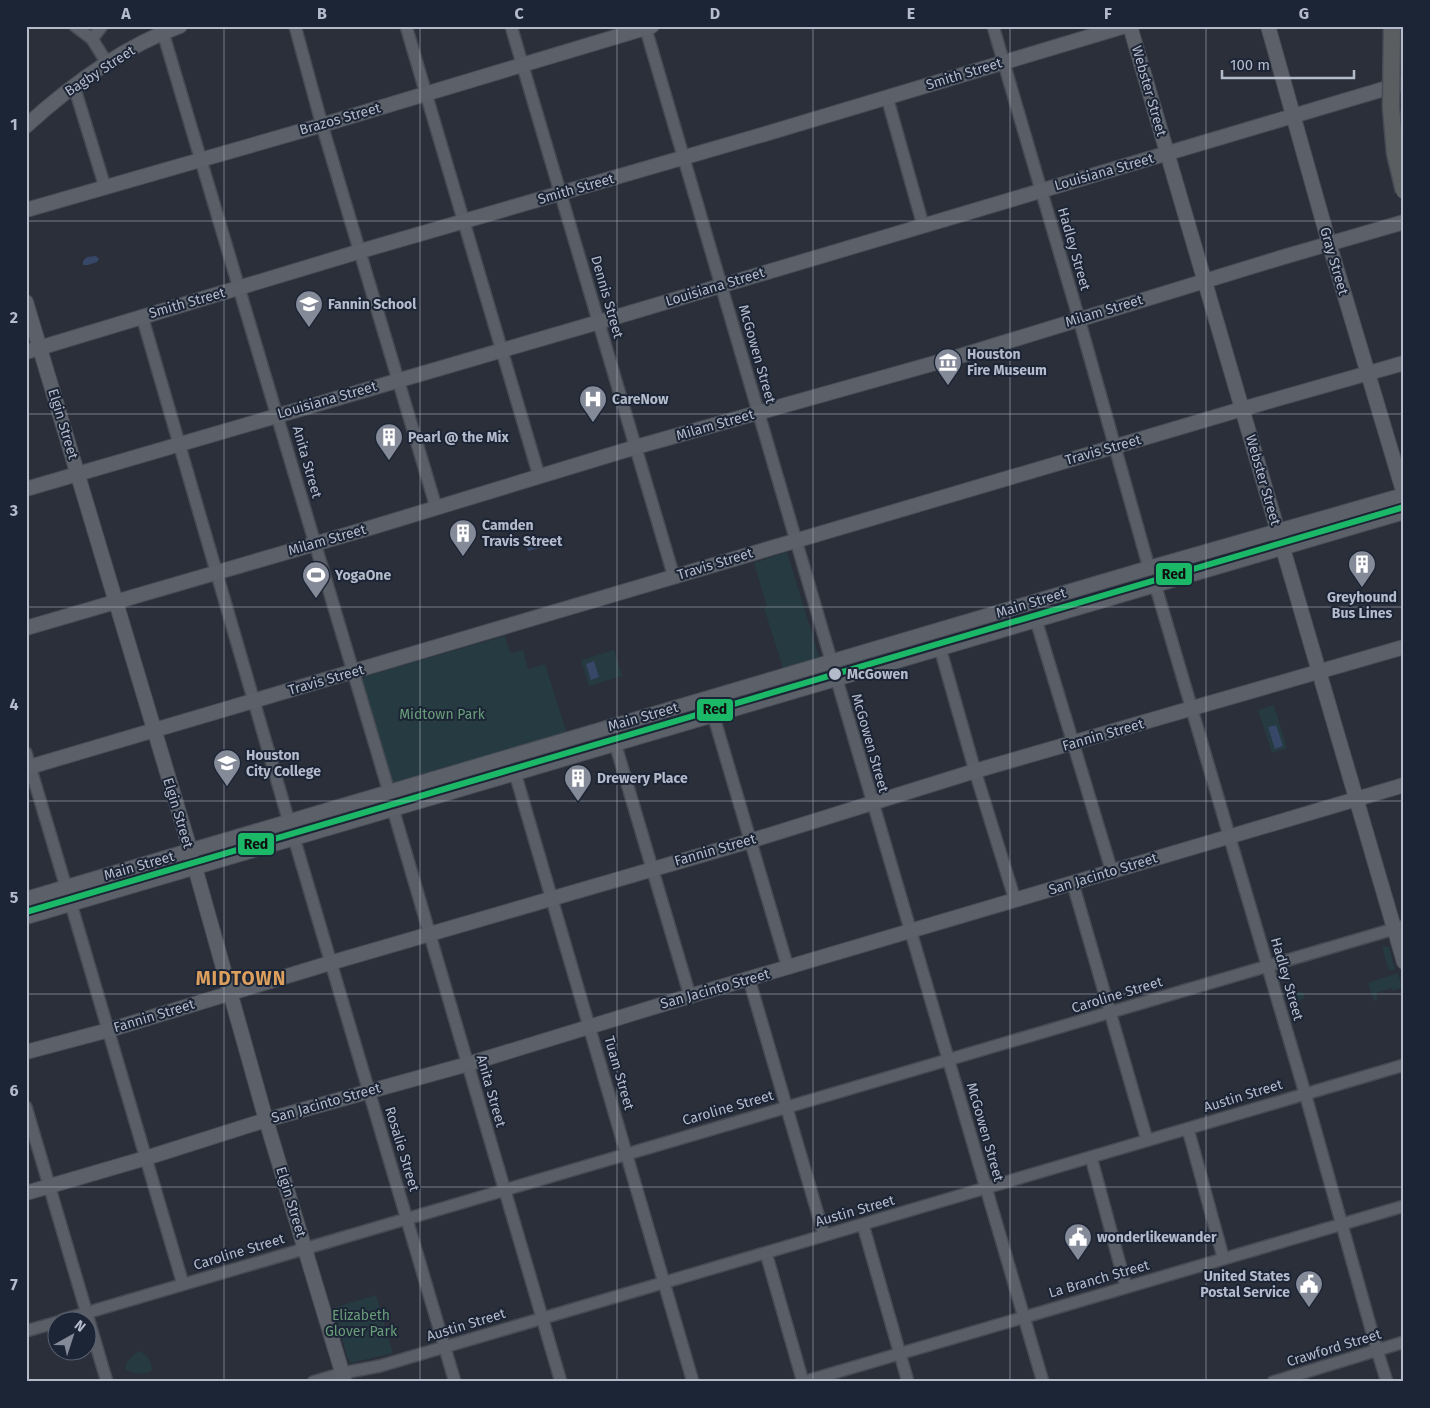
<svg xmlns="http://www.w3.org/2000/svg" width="1430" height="1408" viewBox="0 0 1430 1408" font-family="'Fira Sans',sans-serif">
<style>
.green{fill:#263a41}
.water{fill:#364767}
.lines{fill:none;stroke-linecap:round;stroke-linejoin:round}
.minor-casing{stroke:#464a53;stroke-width:14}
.major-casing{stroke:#484c56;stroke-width:16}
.minor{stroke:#5a5e67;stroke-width:11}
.major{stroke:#5c6169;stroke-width:14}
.highway-bridge-casing{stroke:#474b55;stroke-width:19;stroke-linecap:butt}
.highway-bridge{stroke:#5b5e61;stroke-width:16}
.rail-1-casing{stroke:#1c2535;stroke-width:10}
.rail-1{stroke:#1ab867;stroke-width:6}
.grid{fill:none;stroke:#b4bbcb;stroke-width:1;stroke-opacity:0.55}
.stop-dot{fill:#b4bbcb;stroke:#1c2535;stroke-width:2}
.labels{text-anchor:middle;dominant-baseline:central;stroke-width:4;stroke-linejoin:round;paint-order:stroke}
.street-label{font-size:14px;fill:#b4bbcb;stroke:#1c2535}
.poi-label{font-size:14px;font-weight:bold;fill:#b4bbcb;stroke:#1c2535;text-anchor:start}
.stop-label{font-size:14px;font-weight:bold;fill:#b4bbcb;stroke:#1c2535;text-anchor:start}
.park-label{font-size:14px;fill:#699d7a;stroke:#1c2535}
.district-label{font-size:19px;font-weight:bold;letter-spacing:1px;fill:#dc9f5e;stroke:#1c2535}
.line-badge{stroke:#1c2535;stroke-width:2}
.pale-badge-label{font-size:14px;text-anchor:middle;font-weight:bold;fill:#111}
.neatline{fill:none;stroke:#b4bbcb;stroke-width:2}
.grid-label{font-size:16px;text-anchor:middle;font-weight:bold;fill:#b4bbcb}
</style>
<rect width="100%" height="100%" fill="#2a2f3a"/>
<g class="green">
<path d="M 787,552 L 820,660 L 784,671 L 764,608 L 767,607 L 754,563 Z"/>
<path d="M 505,636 L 510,653 L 523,650 L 528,669 L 545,664 L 568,737 L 395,786 L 390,780 L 361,680 L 366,676 Z"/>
<path d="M 614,650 L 622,676 L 589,686 L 581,660 Z"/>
<path d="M 1274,705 L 1287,748 L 1272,753 L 1258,710 Z"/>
<path d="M 1382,947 L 1389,947 L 1395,970 L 1389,971 Z"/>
<path d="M 1398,973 L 1402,987 L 1393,991 L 1392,988 L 1376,993 L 1378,999 L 1374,1001 L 1368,983 Z"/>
<path d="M 1291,987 L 1299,992 L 1303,992 L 1305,998 L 1293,1004 L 1289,988 Z"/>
<path d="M 376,1295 L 393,1353 L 351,1363 L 348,1359 L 333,1308 Z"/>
<path d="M 138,1351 C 147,1353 151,1360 152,1369 L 150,1372 L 137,1374 L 125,1370 L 126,1363 Z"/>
</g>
<g class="water">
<path d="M 96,256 L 99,259 L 97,262 L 88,265 L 83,265 L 83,261 L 87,257 Z"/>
<path d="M 544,537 L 547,546 L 528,551 L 525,542 Z"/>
<path d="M 594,661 L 599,677 L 591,680 L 586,664 Z"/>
<path d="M 1276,725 L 1283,746 L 1275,749 L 1268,727 Z"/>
</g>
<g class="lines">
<g class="minor-casing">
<g id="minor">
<path d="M 75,26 L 92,39 L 107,63"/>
<path d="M 161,26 L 389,792"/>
<path d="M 295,26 L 322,125 L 436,507"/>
<path d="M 406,26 L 539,476"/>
<path d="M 511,26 L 674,577"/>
<path d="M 645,26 L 1043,1382"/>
<path d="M 993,26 L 1079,319 L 1149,568"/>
<path d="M 92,39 L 102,26"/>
<path d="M 74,86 L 105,187"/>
<path d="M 887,97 L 923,225"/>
<path d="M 142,316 L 289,822"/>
<path d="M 1155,584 L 1305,1093 L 1377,1350 L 1387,1382"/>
<path d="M 1036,620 L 1112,872"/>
<path d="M 940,648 L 975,771 L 1015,900"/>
<path d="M 713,714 L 788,968"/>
<path d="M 615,743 L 690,996"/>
<path d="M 26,753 L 66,887"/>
<path d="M 515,773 L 693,1382"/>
<path d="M 393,809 L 561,1382"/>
<path d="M 294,838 L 455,1382"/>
<path d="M 1073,884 L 1147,1140"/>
<path d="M 71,904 L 183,1284"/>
<path d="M 749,979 L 824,1235"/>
<path d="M 26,1107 L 107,1382"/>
<path d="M 1188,1129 L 1223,1257"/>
<path d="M 1091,1157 L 1126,1287"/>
<path d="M 863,1225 L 908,1382"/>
<path d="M 766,1253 L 803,1382"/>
<path d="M 62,1320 L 1404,926"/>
<path d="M 26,1331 L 58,1322"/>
<path d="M 313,1382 L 343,1373 L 380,1366 L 1404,1065"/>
<path d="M 803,1382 L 1404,1206"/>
<path d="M 1273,1382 L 1404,1342"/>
</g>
</g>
<g class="major-casing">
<g id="major">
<path d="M 1130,26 L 1404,962"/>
<path d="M 1268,26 L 1329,243 L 1404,494"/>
<path d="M 26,126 C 71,85 123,47 180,26"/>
<path d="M 26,210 L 322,125 L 652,26"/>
<path d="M 26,302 L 187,839 L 266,1120 L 345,1382"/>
<path d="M 26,352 L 361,251 L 765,134 L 1125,26"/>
<path d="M 26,489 L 599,322 L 1404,83"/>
<path d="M 26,628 L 373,527 L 636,447 L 960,356 L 1280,258 L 1404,222"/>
<path d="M 26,768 L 1242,409 L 1404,363"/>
<path d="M 26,899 L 1149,568 L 1404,495"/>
<path d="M 26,917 L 1404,512"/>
<path d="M 26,1052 L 109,1030 L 330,963 L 750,841 L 975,771 L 1404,647"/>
<path d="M 26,1193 L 146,1158 L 266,1120 L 468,1064 L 690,996 L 1404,785"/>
</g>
</g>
<use href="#minor" class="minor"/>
<use href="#major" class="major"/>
<g class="highway-bridge-casing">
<path id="highway-bridge" d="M 1392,26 L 1391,108 L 1395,153 L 1404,191"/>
</g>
<use href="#highway-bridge" class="highway-bridge"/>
<g class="rail-1-casing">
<path id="rail-1" d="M 26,912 L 1404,507"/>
</g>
<use href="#rail-1" class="rail-1"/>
</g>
<path class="grid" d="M 224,26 L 224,1382M 420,26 L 420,1382M 617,26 L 617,1382M 813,26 L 813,1382M 1010,26 L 1010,1382M 1206,26 L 1206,1382M 26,221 L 1404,221M 26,414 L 1404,414M 26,607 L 1404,607M 26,801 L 1404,801M 26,994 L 1404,994M 26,1187 L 1404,1187"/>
<defs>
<g id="school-pin" transform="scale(1.4375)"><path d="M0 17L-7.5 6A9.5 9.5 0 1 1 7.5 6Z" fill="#848a98" stroke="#1c2535"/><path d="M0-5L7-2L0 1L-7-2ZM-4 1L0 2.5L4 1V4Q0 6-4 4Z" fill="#fff"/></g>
<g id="museum-pin" transform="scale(1.4375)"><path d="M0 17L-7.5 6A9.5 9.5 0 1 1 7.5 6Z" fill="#848a98" stroke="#1c2535"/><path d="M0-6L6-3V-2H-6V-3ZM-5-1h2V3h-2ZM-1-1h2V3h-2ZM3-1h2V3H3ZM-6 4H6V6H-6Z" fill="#fff"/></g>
<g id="hospital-pin" transform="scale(1.4375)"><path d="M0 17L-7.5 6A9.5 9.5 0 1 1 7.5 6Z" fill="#848a98" stroke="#1c2535"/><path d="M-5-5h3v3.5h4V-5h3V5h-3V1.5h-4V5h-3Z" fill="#fff"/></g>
<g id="building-pin" transform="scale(1.4375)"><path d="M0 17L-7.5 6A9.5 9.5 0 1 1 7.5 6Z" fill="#848a98" stroke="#1c2535"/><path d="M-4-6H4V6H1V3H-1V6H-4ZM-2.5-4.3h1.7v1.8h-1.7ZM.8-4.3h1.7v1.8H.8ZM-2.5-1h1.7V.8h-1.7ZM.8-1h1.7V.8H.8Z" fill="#fff"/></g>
<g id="stadium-pin" transform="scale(1.4375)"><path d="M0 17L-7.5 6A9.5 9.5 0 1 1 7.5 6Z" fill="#848a98" stroke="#1c2535"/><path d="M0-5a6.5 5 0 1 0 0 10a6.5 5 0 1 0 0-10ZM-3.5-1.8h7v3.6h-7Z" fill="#fff"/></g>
<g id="university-pin" transform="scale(1.4375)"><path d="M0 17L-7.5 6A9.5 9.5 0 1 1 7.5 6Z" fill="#848a98" stroke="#1c2535"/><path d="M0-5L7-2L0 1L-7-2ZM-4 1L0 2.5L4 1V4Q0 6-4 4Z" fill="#fff"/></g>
<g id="civic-pin" transform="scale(1.4375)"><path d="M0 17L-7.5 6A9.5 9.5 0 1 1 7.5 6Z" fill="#848a98" stroke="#1c2535"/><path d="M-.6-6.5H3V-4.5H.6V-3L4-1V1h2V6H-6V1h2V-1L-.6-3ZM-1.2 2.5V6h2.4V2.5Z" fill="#fff"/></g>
</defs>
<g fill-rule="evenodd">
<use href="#school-pin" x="309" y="304"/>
<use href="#museum-pin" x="948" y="362"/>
<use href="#hospital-pin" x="593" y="399"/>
<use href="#building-pin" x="389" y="437"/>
<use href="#building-pin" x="463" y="533"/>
<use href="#building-pin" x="1362" y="564"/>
<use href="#stadium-pin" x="316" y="575"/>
<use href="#university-pin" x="227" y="763"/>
<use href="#building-pin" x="578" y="778"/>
<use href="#civic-pin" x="1078" y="1237"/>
<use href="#civic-pin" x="1309" y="1284"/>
</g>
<circle class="stop-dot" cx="835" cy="674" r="7"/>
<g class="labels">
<g class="street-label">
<text transform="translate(100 71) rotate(-33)">Bagby Street</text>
<text transform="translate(964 74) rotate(-17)">Smith Street</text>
<text transform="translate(1149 91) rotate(74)">Webster Street</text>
<text transform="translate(340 119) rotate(-16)">Brazos Street</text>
<text transform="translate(1104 172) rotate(-16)">Louisiana Street</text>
<text transform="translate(576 189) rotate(-16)">Smith Street</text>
<text transform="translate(1074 249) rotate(74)">Hadley Street</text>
<text transform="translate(1334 261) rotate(74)">Gray Street</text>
<text transform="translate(715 287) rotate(-17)">Louisiana Street</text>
<text transform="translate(607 297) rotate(74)">Dennis Street</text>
<text transform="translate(187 303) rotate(-16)">Smith Street</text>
<text transform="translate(1104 311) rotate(-17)">Milam Street</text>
<text transform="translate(757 354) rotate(74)">McGowen Street</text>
<text transform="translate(327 400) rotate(-16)">Louisiana Street</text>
<text transform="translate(63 424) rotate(73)">Elgin Street</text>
<text transform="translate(715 425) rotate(-16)">Milam Street</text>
<text transform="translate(1103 450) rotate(-16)">Travis Street</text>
<text transform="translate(307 462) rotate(74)">Anita Street</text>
<text transform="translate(1263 480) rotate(74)">Webster Street</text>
<text transform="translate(327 540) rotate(-16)">Milam Street</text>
<text transform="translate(715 564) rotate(-17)">Travis Street</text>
<text transform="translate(1031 603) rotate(-17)">Main Street</text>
<text transform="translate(326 680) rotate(-16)">Travis Street</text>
<text transform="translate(643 717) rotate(-16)">Main Street</text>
<text transform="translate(1103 735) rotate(-16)">Fannin Street</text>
<text transform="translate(870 743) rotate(74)">McGowen Street</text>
<text transform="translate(178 813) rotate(73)">Elgin Street</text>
<text transform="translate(715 850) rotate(-16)">Fannin Street</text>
<text transform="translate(139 866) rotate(-16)">Main Street</text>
<text transform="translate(1103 874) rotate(-17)">San Jacinto Street</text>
<text transform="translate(1287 979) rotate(74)">Hadley Street</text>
<text transform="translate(715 989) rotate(-16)">San Jacinto Street</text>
<text transform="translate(1117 995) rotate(-17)">Caroline Street</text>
<text transform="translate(154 1016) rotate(-17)">Fannin Street</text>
<text transform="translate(619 1073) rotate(74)">Tuam Street</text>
<text transform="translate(491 1091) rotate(74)">Anita Street</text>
<text transform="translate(1243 1096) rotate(-17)">Austin Street</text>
<text transform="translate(326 1103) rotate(-16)">San Jacinto Street</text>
<text transform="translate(728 1108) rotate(-16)">Caroline Street</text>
<text transform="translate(985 1132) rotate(74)">McGowen Street</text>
<text transform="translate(402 1149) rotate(73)">Rosalie Street</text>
<text transform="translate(291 1202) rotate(73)">Elgin Street</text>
<text transform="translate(855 1211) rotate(-16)">Austin Street</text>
<text transform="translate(239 1252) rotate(-17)">Caroline Street</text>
<text transform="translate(1099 1279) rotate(-16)">La Branch Street</text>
<text transform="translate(466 1325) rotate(-17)">Austin Street</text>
<text transform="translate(1334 1348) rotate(-17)">Crawford Street</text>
</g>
<g class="poi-label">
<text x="328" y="304">Fannin School</text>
<text x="967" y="354">Houston<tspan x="967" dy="16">Fire Museum</tspan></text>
<text x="612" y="399">CareNow</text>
<text x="408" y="437">Pearl @ the Mix</text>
<text x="482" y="525">Camden<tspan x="482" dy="16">Travis Street</tspan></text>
<text x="335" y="575">YogaOne</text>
<text x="1362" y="597" text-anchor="middle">Greyhound<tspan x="1362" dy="16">Bus Lines</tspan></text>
<text x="246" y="755">Houston<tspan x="246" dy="16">City College</tspan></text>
<text x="597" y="778">Drewery Place</text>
<text x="1097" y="1237">wonderlikewander</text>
<text x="1290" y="1276" text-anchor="end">United States<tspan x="1290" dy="16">Postal Service</tspan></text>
</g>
<g class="stop-label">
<text x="847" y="674">McGowen</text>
</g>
<g class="park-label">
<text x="442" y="714">Midtown Park</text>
<text x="361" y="1315">Elizabeth<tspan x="361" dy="16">Glover Park</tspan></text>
</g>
<g class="district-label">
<text x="241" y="978">MIDTOWN</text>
</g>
</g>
<g class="line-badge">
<rect x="1155" y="562" width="38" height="24" rx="5" fill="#1ab867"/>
<rect x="696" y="698" width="38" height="24" rx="5" fill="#1ab867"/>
<rect x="237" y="832" width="38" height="24" rx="5" fill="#1ab867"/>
</g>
<g class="pale-badge-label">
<text x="1174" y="579">Red</text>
<text x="715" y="714">Red</text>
<text x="256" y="849">Red</text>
</g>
<rect width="1430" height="1408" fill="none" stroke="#1c2535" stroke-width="55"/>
<g transform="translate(72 1336) rotate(39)"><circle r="24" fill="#1c2535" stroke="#596171"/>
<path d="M0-4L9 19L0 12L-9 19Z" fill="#848a98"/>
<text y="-8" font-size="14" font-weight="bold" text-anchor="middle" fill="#b4bbcb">N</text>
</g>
<path d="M1222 70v8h132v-8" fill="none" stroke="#b4bbcb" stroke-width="2.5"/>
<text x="1230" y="70" font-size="15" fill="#b4bbcb" stroke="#1c2535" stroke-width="4" paint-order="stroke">100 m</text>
<rect x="28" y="28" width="1374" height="1352" class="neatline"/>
<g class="grid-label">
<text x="126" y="19">A</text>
<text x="322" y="19">B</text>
<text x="519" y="19">C</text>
<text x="715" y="19">D</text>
<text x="911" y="19">E</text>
<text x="1108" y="19">F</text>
<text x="1304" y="19">G</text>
<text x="14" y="130">1</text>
<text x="14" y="323">2</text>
<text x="14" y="516">3</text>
<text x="14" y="710">4</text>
<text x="14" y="903">5</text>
<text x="14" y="1096">6</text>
<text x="14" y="1290">7</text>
</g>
</svg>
